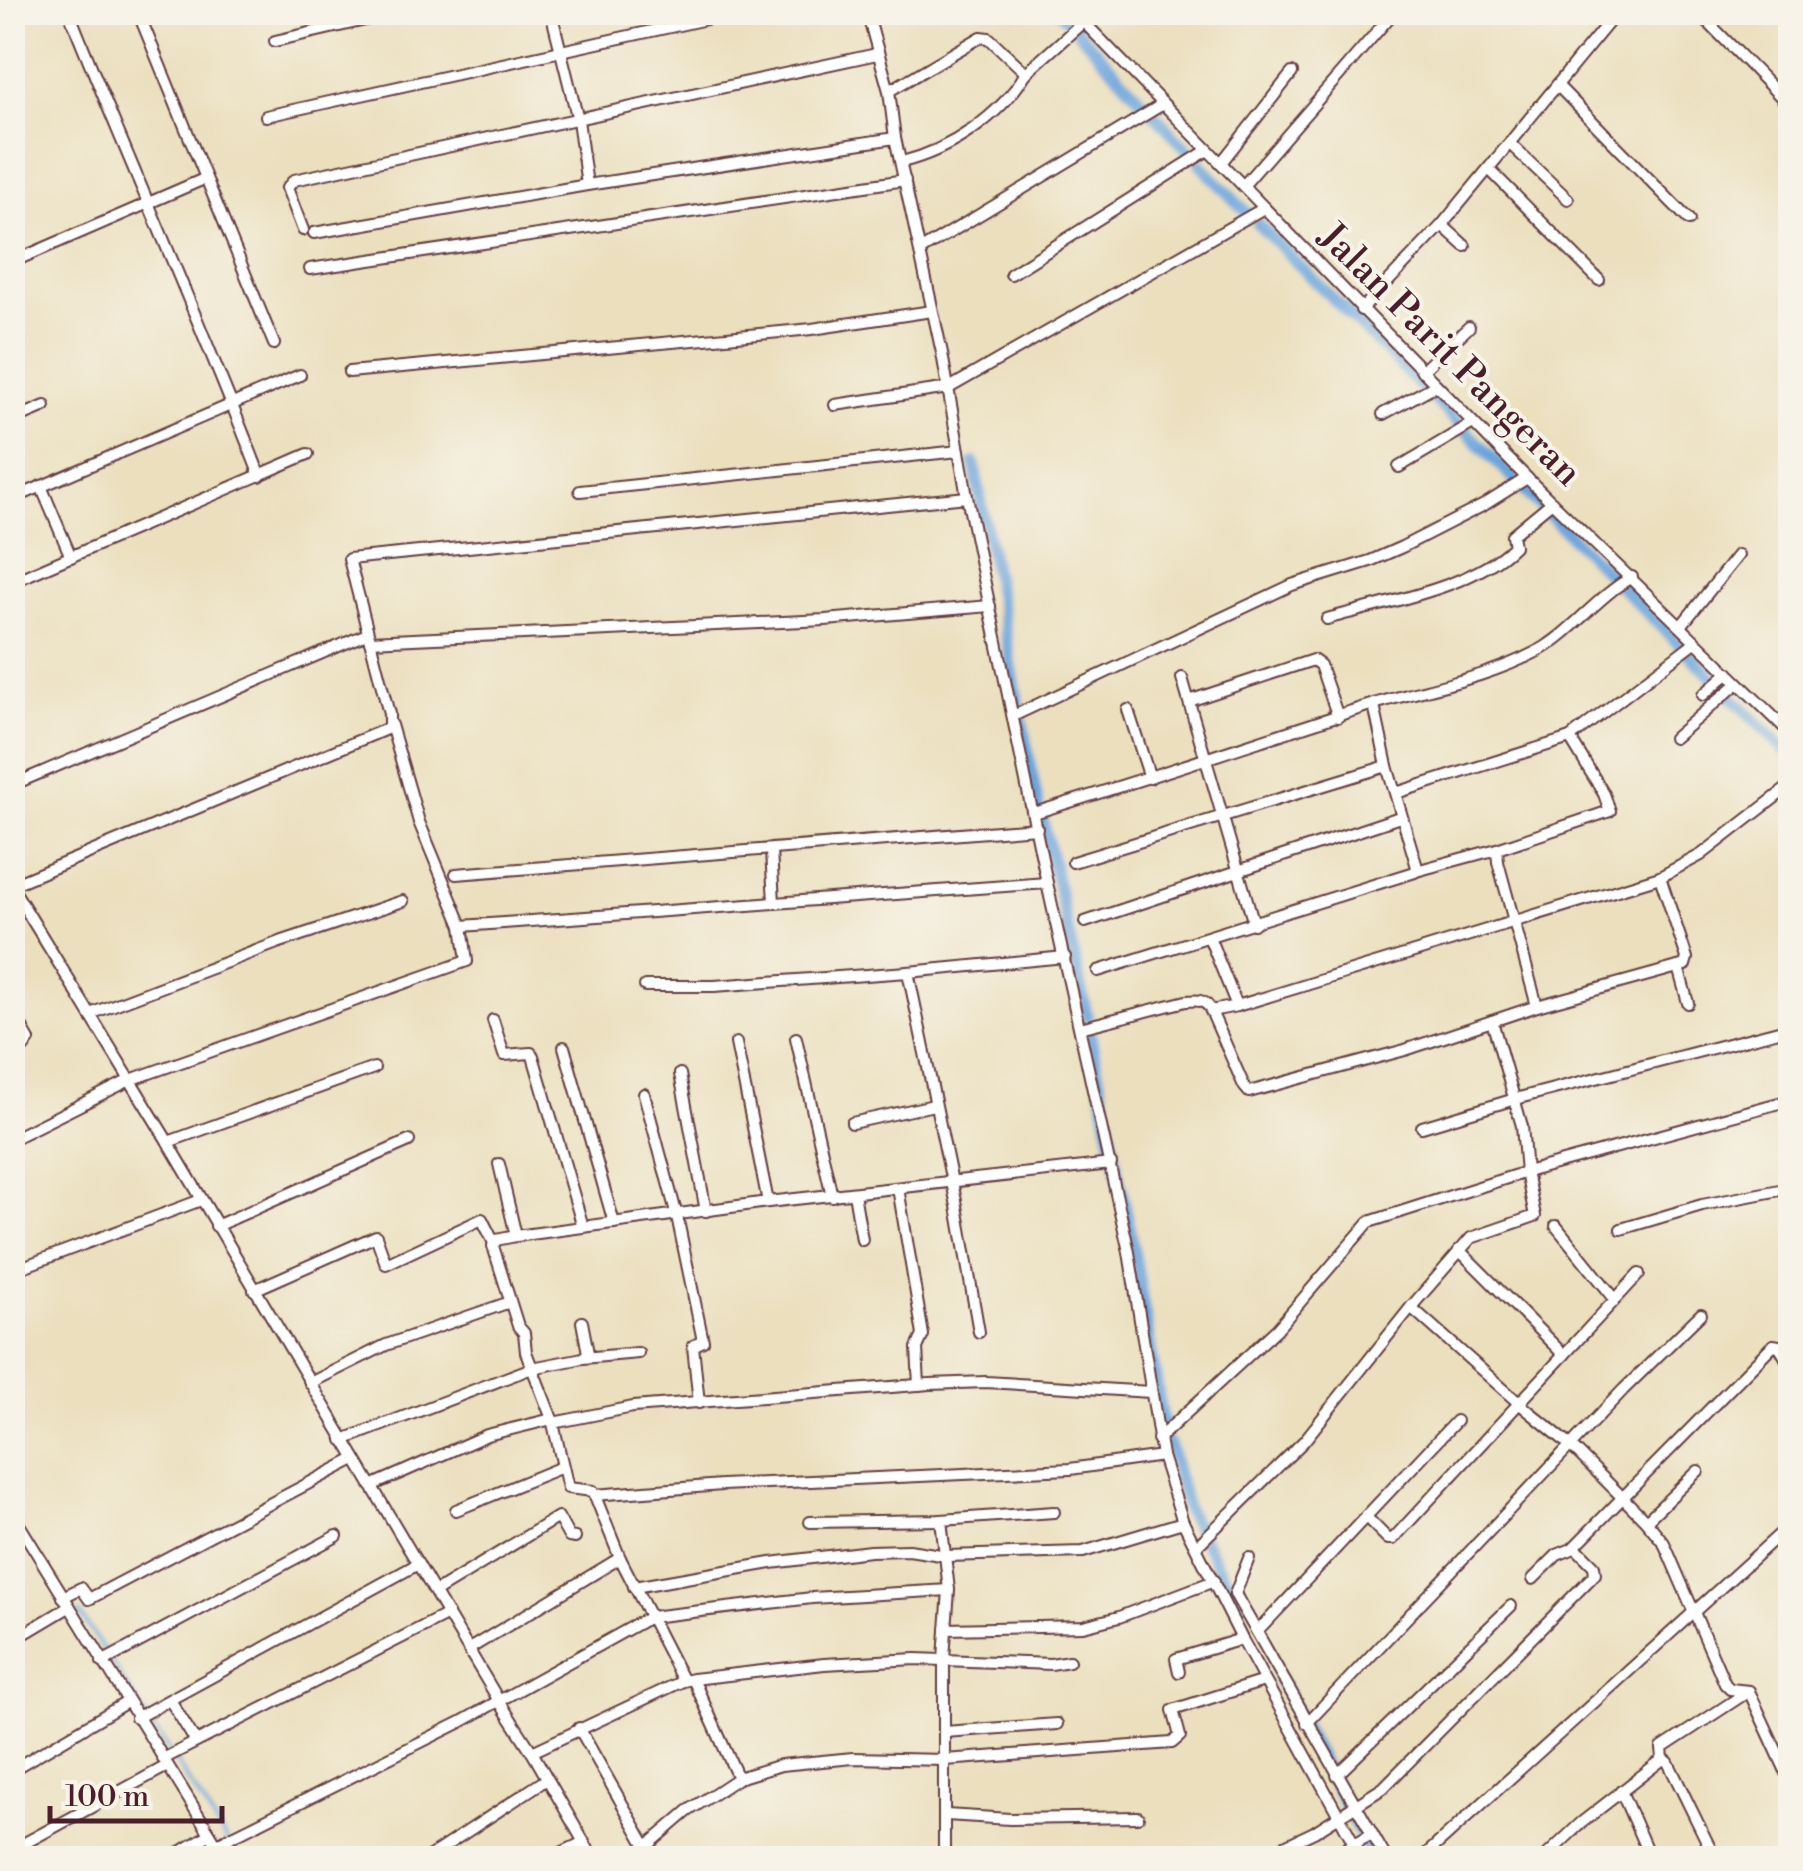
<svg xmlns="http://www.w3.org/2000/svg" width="1803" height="1871" viewBox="0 0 1803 1871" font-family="'Libre Bodoni',serif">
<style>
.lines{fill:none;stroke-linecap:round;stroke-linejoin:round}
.stream{stroke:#6ca4db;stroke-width:4}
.canal{stroke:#6ca4db;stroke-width:12}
.street-casing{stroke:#623c41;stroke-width:14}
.street{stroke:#fff;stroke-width:10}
.labels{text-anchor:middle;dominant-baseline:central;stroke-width:8;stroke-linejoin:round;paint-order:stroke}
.street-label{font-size:38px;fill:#4a1f2b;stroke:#f7f3e8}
</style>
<rect width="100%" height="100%" fill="#f7f3e8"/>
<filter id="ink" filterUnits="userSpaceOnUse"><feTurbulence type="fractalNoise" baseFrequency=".01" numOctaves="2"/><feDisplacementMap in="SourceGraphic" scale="20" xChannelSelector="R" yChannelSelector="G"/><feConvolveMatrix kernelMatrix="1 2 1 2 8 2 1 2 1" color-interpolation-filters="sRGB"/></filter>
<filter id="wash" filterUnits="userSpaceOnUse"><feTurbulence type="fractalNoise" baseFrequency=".0048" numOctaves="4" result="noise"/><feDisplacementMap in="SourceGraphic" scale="40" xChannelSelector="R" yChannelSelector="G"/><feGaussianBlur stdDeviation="2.25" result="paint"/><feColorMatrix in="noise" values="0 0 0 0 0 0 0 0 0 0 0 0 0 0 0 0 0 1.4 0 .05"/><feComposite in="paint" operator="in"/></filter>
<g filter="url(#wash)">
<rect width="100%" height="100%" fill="#ebdfbe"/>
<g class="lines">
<path class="stream" d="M 79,1612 L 238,1858"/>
<g class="canal">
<path d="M 1060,12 L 1192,155"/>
<path d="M 1200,164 L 1245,211"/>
<path d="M 1258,224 L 1514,479"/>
<path d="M 974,463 L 1019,707"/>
<path d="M 1521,487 L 1790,755"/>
<path d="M 1022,721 L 1038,806"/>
<path d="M 1043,821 L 1087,1016"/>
<path d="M 1090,1035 L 1131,1235 L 1163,1422"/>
<path d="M 1169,1443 L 1187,1510 L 1239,1604"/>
<path d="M 1279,1679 L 1373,1858"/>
</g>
</g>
</g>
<g filter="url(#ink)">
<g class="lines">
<g class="street-casing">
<g id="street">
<path d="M 69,12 C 131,167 200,320 260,476"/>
<path d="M 138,12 L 274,344"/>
<path d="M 551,12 L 578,120 L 587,185"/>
<path d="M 867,12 L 889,91 L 895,138 L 942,353 L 967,497 L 1047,883 L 1129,1252 L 1162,1456 L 1183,1522 L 1242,1639 L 1362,1858"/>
<path d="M 1074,12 L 1527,478 L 1790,733"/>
<path d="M 1698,12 L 1790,106"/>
<path d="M 275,41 L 400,12"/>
<path d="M 1557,85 L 1689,220"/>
<path d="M 889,91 L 981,37 L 989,38 L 1026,73 L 1083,22"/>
<path d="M 266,116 L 738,12"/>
<path d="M 1510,144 L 1568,199"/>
<path d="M 902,162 C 950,150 1000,117 1026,73"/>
<path d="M 1221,163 L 1292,73"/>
<path d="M 1489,169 L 1599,280"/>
<path d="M 1243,186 L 1394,12"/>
<path d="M 1442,225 L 1465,246"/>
<path d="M 303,230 L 287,188 L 294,180 L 877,54"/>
<path d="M 314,233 L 587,185 L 895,138"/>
<path d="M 921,250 L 1163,104"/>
<path d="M 12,262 L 204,179"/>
<path d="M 310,269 L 905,180"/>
<path d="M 1011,274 L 1208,150"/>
<path d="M 1361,310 L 1442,225 L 1617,12"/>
<path d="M 1422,371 L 1469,327"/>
<path d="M 349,372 L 812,329 L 932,311"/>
<path d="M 835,405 L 949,388 L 1264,208"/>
<path d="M 1383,414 L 1436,385"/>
<path d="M 12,420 L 45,406"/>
<path d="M 1399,467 L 1473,423"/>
<path d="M 41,486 L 71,557"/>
<path d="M 580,491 L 959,451"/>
<path d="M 12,499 L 300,375"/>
<path d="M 12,582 L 308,454"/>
<path d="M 1327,619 C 1384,602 1471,589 1514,546 L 1512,535 L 1552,502"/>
<path d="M 1681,626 L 1738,555"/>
<path d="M 370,641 L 825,620 L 990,606"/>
<path d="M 1182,678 L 1254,924"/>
<path d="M 1703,695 L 1728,673"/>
<path d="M 1189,701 L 1313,660 L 1320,665 L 1338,717"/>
<path d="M 1128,710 L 1150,778"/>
<path d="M 1013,716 L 1292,585 L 1370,561 L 1402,547 L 1484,505 L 1527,478"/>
<path d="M 1674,738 L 1738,683"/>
<path d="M 12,785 L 367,634"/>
<path d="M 1396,793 L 1570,738"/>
<path d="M 1034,813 C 1144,780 1252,743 1361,708 C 1420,689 1481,681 1536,652 C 1570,635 1596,597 1632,577"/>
<path d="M 771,851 L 774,902"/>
<path d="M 1073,862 L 1387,766"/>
<path d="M 1416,871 L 1497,849"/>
<path d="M 456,874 L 1037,828"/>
<path d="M 12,885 L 389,728 L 389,714 L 349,559 L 967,497"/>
<path d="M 12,887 L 168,1142 L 499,1701 L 532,1752 L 593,1858"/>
<path d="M 1085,922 L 1400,817"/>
<path d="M 462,926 L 1047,883"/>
<path d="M 1209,937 L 1237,1006"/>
<path d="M 1678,967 L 1688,1003"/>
<path d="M 1098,971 L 1415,872 L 1417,867 L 1387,766 L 1374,705"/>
<path d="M 908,972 L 1065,957"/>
<path d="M 645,986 L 714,986 L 908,972 L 957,1206 L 979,1332"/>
<path d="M 1537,1006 L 1498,862 L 1497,849 L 1610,811 L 1604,794 L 1570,738 L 1695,642"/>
<path d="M 12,1010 L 29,1040 L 24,1047 L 12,1052"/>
<path d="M 1211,1011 L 1244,1086 L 1249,1092 L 1405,1050 L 1537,1006 L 1685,965 L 1687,958 L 1660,877"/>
<path d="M 90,1014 L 277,943 L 403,901"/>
<path d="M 493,1020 L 504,1055 L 531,1053 L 533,1056 L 583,1227"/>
<path d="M 1080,1028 L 1186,1001 C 1197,1000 1206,999 1211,1011 L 1237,1006 L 1660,877 L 1701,855 L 1790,786"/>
<path d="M 796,1038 L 832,1196"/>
<path d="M 736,1043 L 768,1202"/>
<path d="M 564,1047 L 614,1223"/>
<path d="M 680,1074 L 706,1211"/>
<path d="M 644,1094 L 677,1216 L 703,1341 L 693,1346 L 699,1403"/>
<path d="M 852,1123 L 934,1105"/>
<path d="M 1422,1127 L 1515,1099 L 1790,1028"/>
<path d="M 12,1139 L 130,1080 L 467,961 L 462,926 L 419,822 L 391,725"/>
<path d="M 168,1142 L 374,1068"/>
<path d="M 499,1164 L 516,1236"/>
<path d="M 1111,1164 L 768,1202 L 516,1236 L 496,1240 L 493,1246 L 518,1326 L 524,1333 L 526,1352 L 552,1419 L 568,1488 L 593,1491 L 620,1558 L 683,1681 L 693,1679 L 738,1778 L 781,1765 L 853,1758 L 945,1760 L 1172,1743 L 1180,1736 L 1173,1710 L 1264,1681"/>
<path d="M 898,1188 L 923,1335 L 917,1348 L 919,1385"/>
<path d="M 854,1193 L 862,1240"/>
<path d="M 216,1226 L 409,1141"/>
<path d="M 1556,1226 L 1615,1299"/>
<path d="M 1621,1229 L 1702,1205 L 1790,1188"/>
<path d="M 1459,1250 L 1564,1355"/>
<path d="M 12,1271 L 201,1200"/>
<path d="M 254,1290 L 376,1236 L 386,1264 L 482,1219 L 493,1241"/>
<path d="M 1411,1307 L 1471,1238 L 1535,1216 L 1526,1172 L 1522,1126 L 1492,1021"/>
<path d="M 582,1322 L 588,1353 L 583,1358"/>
<path d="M 310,1383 L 386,1345 L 510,1302"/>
<path d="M 553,1423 L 633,1407 L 930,1384 L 986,1382 L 1151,1392"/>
<path d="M 1158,1439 L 1277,1329 L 1369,1222 L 1526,1172 L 1790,1100"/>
<path d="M 343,1440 L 532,1368 L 583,1358 L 638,1353"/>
<path d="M 371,1486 L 487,1435 L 552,1419"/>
<path d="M 594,1495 L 722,1485 L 1070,1469 L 1162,1456"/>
<path d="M 456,1510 L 562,1467"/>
<path d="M 12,1513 L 225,1858"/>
<path d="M 1366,1517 L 1388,1539 L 1393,1539 L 1639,1274"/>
<path d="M 941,1520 L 949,1590 L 944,1658 L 944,1858"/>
<path d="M 1646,1521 L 1698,1471"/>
<path d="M 810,1522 L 941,1520 L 1054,1512"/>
<path d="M 1197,1546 L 1304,1441 L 1411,1307 L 1520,1404 L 1570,1445 L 1646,1521 L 1664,1543 L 1725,1684 L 1730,1689 L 1749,1691 L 1790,1780"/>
<path d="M 1533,1579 L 1557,1555 L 1572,1549 L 1773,1345 L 1779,1346 L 1790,1365"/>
<path d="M 634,1587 L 771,1563 L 870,1551 L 909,1550 L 947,1556 L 1083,1552 L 1183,1522"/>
<path d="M 435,1592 L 558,1517 L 569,1537 L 575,1538"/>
<path d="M 1235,1594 L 1386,1858"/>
<path d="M 1235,1594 L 1249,1558"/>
<path d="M 63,1597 L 81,1588 L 89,1599 L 355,1459"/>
<path d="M 946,1629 L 1083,1626 L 1119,1617 L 1214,1581"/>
<path d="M 1258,1631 L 1456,1421"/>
<path d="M 12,1641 L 69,1607"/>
<path d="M 469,1649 L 620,1558"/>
<path d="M 102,1662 L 337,1536"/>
<path d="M 1179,1672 L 1176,1659 L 1242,1639"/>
<path d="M 693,1679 L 824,1664 L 916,1659 L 1051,1664 L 1069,1661"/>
<path d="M 170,1700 L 196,1742"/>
<path d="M 136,1718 L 418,1564"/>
<path d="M 1307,1723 L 1624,1389 L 1701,1314"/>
<path d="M 579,1728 L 653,1858"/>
<path d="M 944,1732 L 1057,1724"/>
<path d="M 532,1752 L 683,1681"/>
<path d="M 163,1759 L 448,1614"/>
<path d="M 1663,1759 L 1668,1762 L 1715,1858"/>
<path d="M 12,1770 L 127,1702"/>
<path d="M 1337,1775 L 1511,1606"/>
<path d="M 1621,1791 L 1650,1858"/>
<path d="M 946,1815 L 1010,1819 L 1138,1817"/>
<path d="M 217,1844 L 459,1723 L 650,1617 L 812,1598 L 949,1590"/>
<path d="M 646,1847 L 688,1811 L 738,1778"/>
<path d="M 12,1850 L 167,1766"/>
<path d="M 171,1858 L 210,1834"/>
<path d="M 427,1858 L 547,1779"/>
<path d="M 550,1858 L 584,1842"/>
<path d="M 1259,1858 L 1314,1832 L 1383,1788 L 1595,1574 L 1594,1566 L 1575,1547"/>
<path d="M 1329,1858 L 1372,1834"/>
<path d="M 1422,1858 L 1790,1525"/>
<path d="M 1544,1858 L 1581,1823 L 1663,1759 L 1662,1748 L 1749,1691"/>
</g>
</g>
<use href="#street" class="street"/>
</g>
</g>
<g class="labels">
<g class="street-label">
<text transform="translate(1450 355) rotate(45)">Jalan Parit Pangeran</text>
</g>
</g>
<rect width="1803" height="1871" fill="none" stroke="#f7f3e8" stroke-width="50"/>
<path d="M50 1806v15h172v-15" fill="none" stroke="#4a1f2b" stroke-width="5"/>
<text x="65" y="1806" font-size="30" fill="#4a1f2b" stroke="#f7f3e8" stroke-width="8" paint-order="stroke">100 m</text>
</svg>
